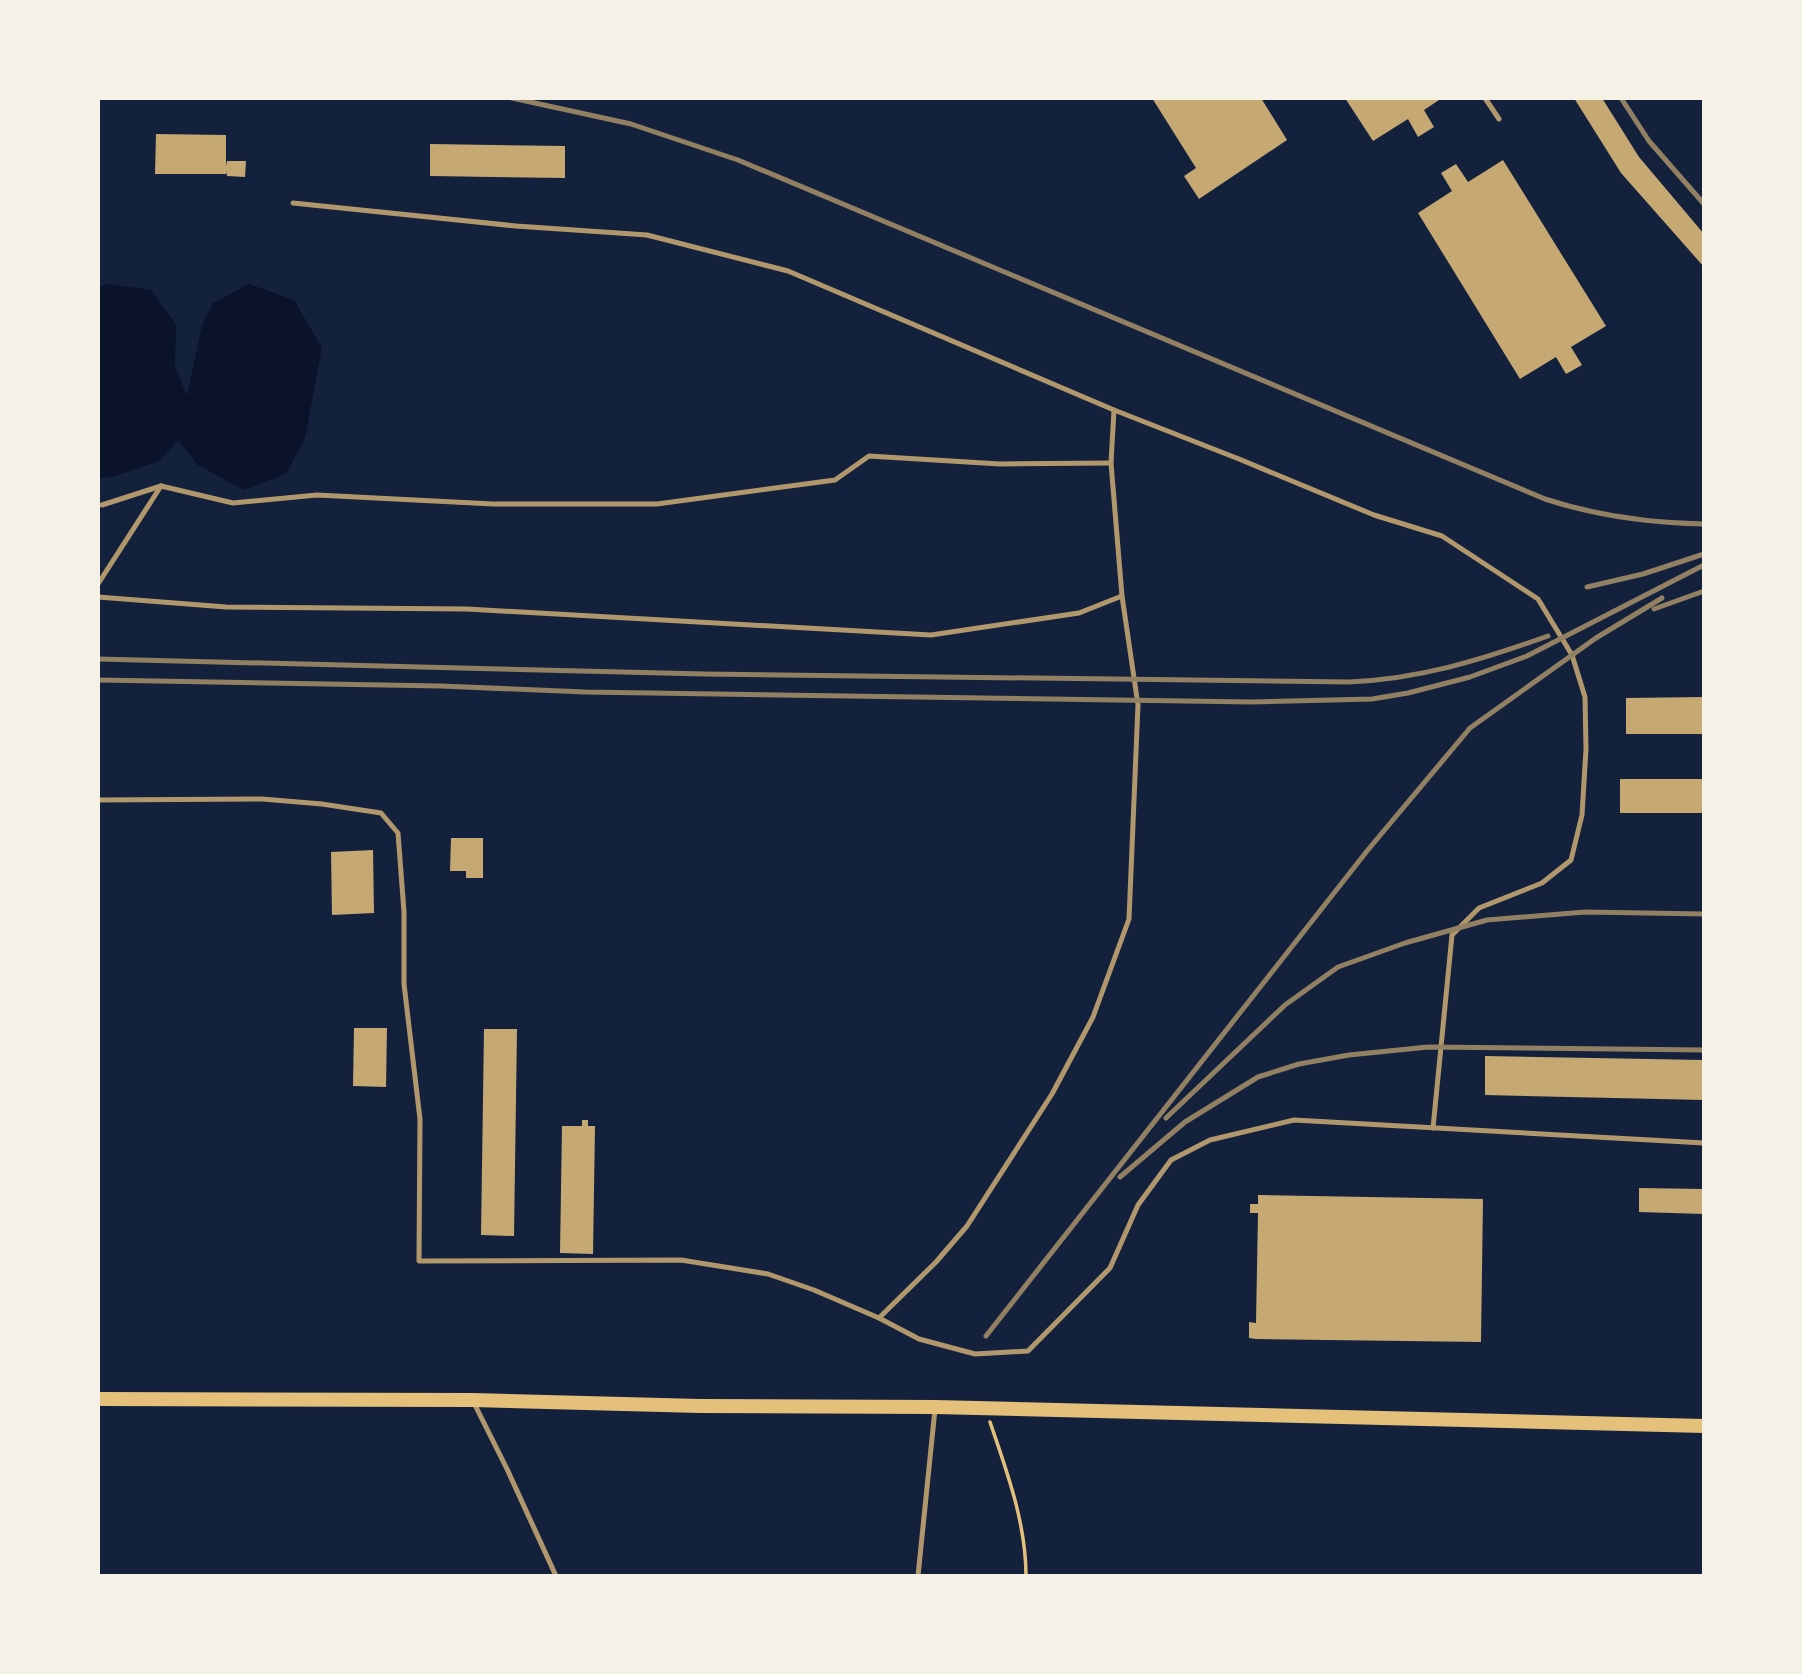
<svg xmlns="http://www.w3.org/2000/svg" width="1802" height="1674" viewBox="0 0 1802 1674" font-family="'Exo 2',sans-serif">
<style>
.water{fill:#0b132b}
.building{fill:#c6a872}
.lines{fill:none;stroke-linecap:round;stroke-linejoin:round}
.path{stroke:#e5c07b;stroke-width:3.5}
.service{stroke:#b1986c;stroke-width:5}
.secondary{stroke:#e5c07b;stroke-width:14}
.rail{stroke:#918062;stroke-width:5}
</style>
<rect width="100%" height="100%" fill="#14213d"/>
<path class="water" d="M 110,284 L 151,290 L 176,324 L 175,366 L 187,396 L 202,325 L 213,303 L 249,284 L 294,300 L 322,348 L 305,438 L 286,474 L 244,490 L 198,465 L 178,440 L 159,461 L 110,478 L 98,477 L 98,286 Z"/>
<g class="building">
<path d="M 1152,98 L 1261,98 L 1287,140 L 1199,199 L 1184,176 L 1196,168 Z"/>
<path d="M 1345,98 L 1442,98 L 1424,110 L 1434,127 L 1418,137 L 1408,119 L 1373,141 Z"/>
<path d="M 1574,98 L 1602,98 L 1639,157 L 1704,234 L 1704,267 L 1621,173 Z"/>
<path d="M 156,134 L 226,135 L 226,166 L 227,161 L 246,161 L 245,177 L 227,176 L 226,171 L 226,174 L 155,174 Z"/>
<path d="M 430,144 L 565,146 L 565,178 L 430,176 Z"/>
<path d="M 1503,160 L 1606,326 L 1571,347 L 1582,365 L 1566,374 L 1556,357 L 1520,379 L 1418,213 L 1452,191 L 1441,173 L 1456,164 L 1468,182 Z"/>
<path d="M 1704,697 L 1704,734 L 1626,734 L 1626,698 Z"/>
<rect x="1620" y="779" width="84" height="34"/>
<path d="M 451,838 L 483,838 L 483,878 L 466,878 L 466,871 L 450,871 Z"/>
<path d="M 373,850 L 374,913 L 332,915 L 331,852 Z"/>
<path d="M 354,1028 L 387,1028 L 386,1087 L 353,1086 Z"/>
<path d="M 484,1029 L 517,1029 L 514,1236 L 481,1235 Z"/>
<path d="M 1485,1056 L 1704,1060 L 1704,1100 L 1485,1095 Z"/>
<path d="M 582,1120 L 588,1120 L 588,1126 L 595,1126 L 593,1254 L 560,1253 L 562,1126 L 582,1126 Z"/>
<path d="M 1639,1188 L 1704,1189 L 1704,1214 L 1639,1212 Z"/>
<path d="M 1258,1195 L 1483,1199 L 1481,1342 L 1256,1339 L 1249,1338 L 1249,1322 L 1256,1323 L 1258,1213 L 1250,1213 L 1250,1204 L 1258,1204 Z"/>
</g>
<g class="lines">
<path class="path" d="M 990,1422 C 1007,1472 1026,1523 1026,1576"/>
<g class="service">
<path d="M 1485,98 L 1499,119"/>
<path d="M 293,203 L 516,226 L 647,235 L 788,271 L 1114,410 L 1239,459 L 1374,515 L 1442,536 L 1538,599 L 1572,655 L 1585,697 L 1586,749 L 1582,815 L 1571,860 L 1542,883 L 1479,908 L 1452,935 L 1433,1128"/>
<path d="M 102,505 L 161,486 L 233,503 L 317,495 L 493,504 L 657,504 L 835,480 L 869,456 L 1000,464 L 1111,463"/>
<path d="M 98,584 L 161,486"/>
<path d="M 98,597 L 226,607 L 467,609 L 931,635 L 1079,613 L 1122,596"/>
<path d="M 98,800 L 262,799 L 322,804 L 381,813 L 398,833 L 404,912 L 404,984 L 420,1119 L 419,1261 L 681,1260 L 768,1274 L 814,1290 L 879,1318 L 919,1339 L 975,1354 L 1028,1351 L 1110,1268 L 1138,1205 L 1171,1160 L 1210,1140 L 1294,1120 L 1704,1143"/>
<path d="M 879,1318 L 936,1262 L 967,1226 L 1052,1094 L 1093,1017 L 1129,919 L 1138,705 L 1122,596 L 1111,463 L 1114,410"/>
<path d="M 474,1403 L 507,1469 L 556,1576"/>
<path d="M 918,1576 L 935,1409"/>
</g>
<path class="secondary" d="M 98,1399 L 472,1400 L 700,1406 L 935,1407 L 1704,1426"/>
<g class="rail">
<path d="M 512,98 L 631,124 L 738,160 L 1545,499 C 1597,516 1649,523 1704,524"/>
<path d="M 1621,98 L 1649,141 L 1704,204"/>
<path d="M 1587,587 L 1643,574 L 1704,554"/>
<path d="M 1654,609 L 1704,591"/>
<path d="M 98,659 L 704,674 L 1349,682 C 1420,679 1481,660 1548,636"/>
<path d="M 98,680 L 441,686 L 585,692 L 1252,702 L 1372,699 L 1408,693 L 1470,677 L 1527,656 L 1704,565"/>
<path d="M 1166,1118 L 1285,1005 L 1338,967 L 1405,943 L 1487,920 L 1585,912 L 1704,914"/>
<path d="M 1120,1177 L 1185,1122 L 1258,1077 L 1299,1064 L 1349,1055 L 1428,1047 L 1704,1050"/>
<path d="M 986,1336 L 1367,851 L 1470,728 L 1596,638 L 1662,598"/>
</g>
</g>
<rect width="1802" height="1674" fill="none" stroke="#f6f1e7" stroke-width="200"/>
</svg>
